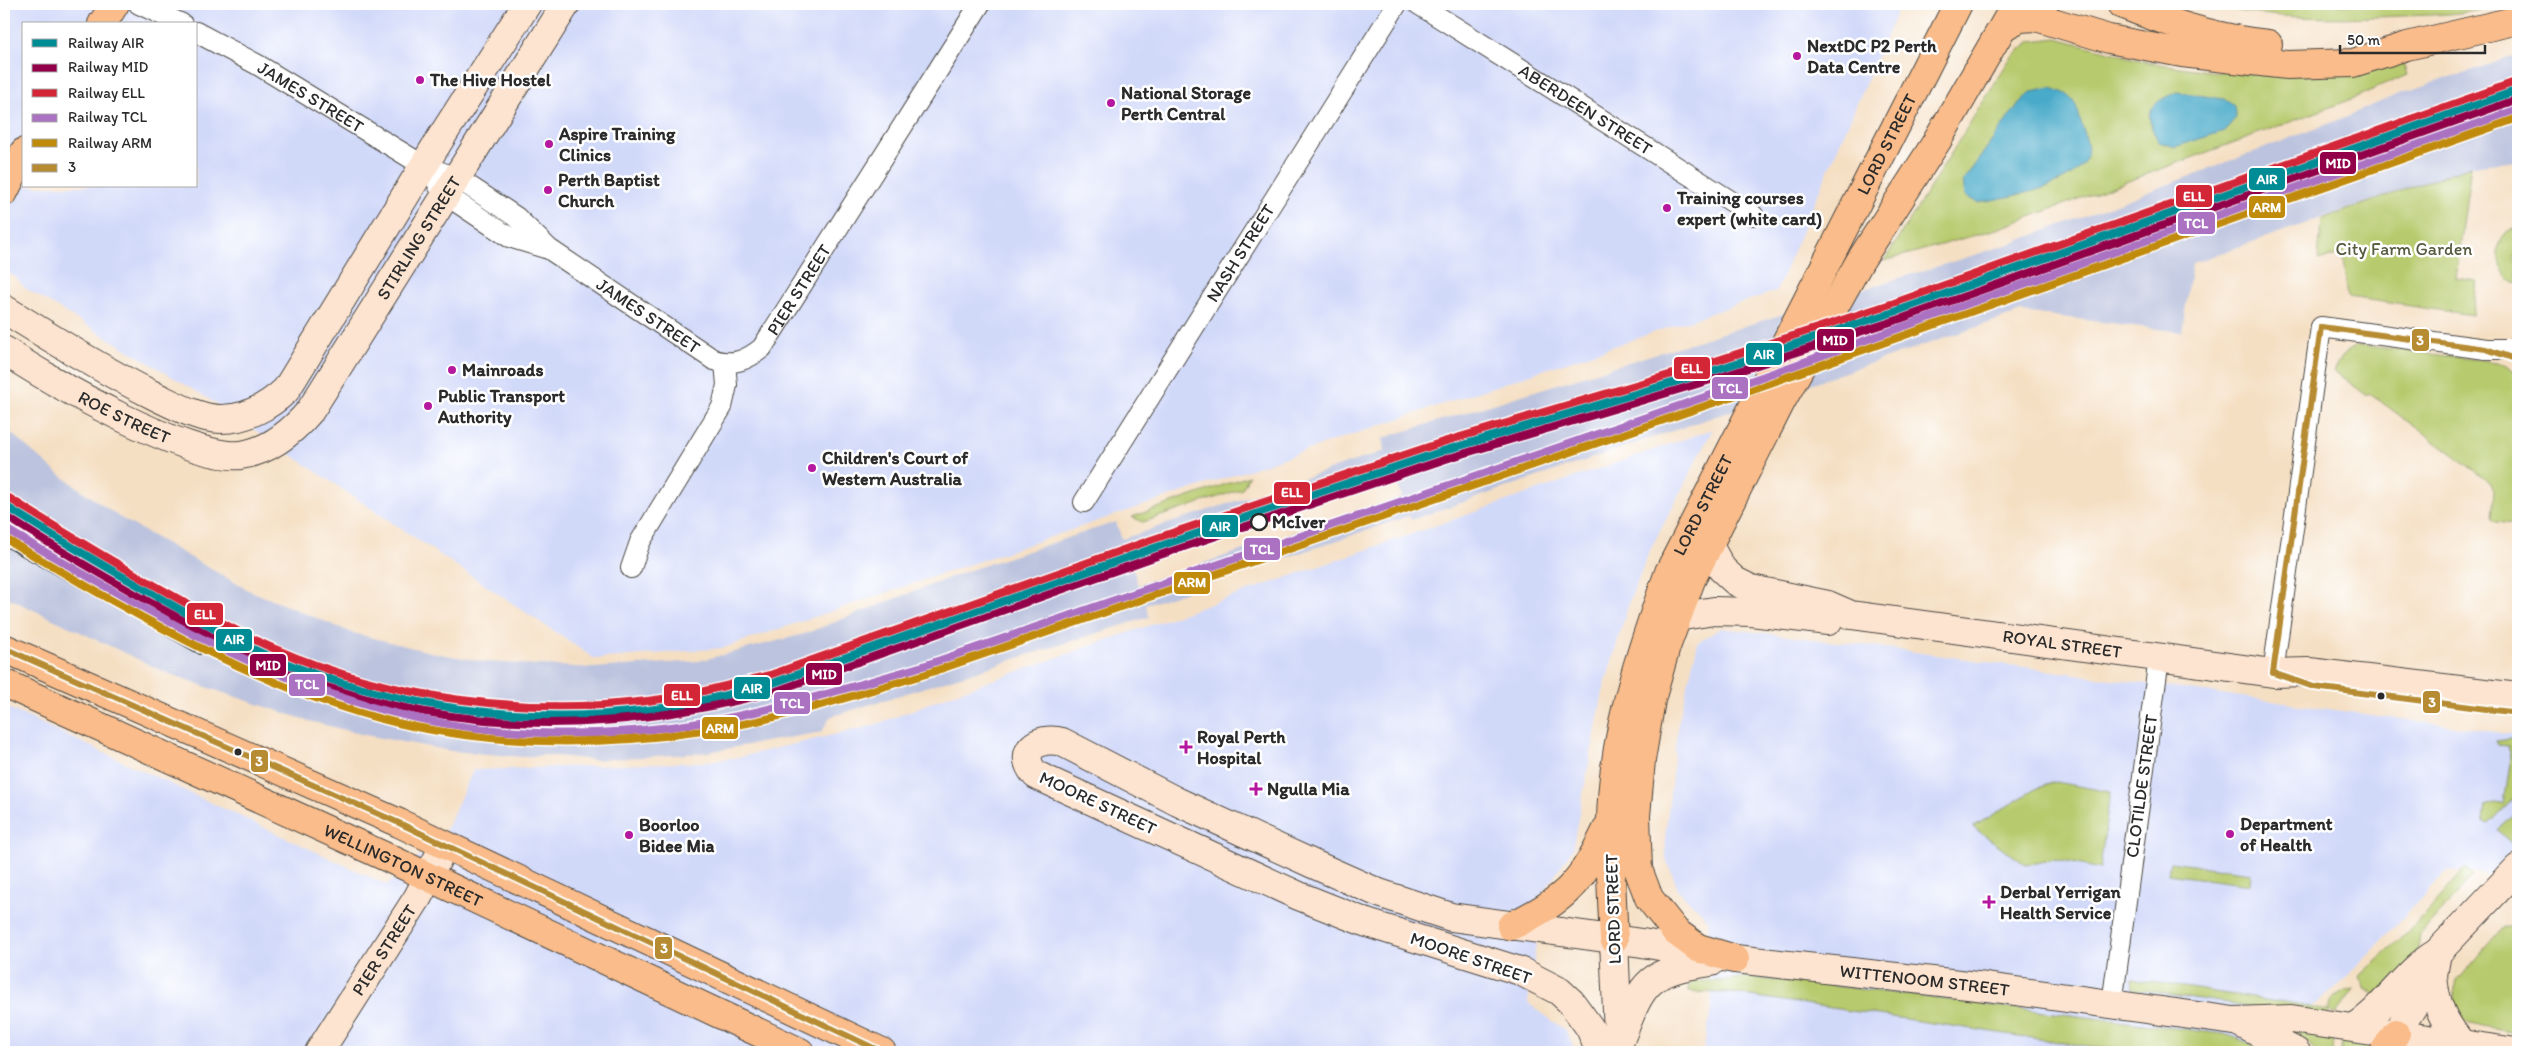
<svg xmlns="http://www.w3.org/2000/svg" width="2522" height="1056" viewBox="0 0 2522 1056" font-family="Itim,sans-serif">
<style>
.built{fill:#d1d9f9;fill-rule:evenodd}
.industrial{fill:#bbc3de;fill-rule:evenodd}
.green{fill:#b7ca6d;stroke:#717a4c}
.water{fill:#4aaac9;stroke:#3a6a7a}
.lines{fill:none;stroke-linecap:round;stroke-linejoin:round}
.street-casing{stroke:#494642;stroke-width:22}
.secondary-casing{stroke:#494642;stroke-width:30}
.primary-casing{stroke:#494642;stroke-width:30}
.highway-casing{stroke:#494642;stroke-width:30}
.street{stroke:#fff;stroke-width:20}
.secondary{stroke:#fde4d0;stroke-width:28}
.primary{stroke:#f9bc8a;stroke-width:28}
.highway{stroke:#f9bc8a;stroke-width:28}
.rail-casing{stroke:#2b2b2b;stroke-width:5.5}
.rail{stroke:#fff;stroke-width:4;stroke-dasharray:11;stroke-linecap:butt}
.bus-1-casing{stroke:#fff;stroke-width:10}
.bus-1{stroke:#b68b31;stroke-width:6}
.rail-1-casing{stroke:#fff;stroke-width:11}
.rail-2-casing{stroke:#fff;stroke-width:11}
.rail-3-casing{stroke:#fff;stroke-width:11}
.rail-4-casing{stroke:#fff;stroke-width:11}
.rail-5-casing{stroke:#fff;stroke-width:11}
.rail-1{stroke:#008c95;stroke-width:8}
.rail-2{stroke:#910048;stroke-width:8}
.rail-3{stroke:#d32737;stroke-width:8}
.rail-4{stroke:#ab72c2;stroke-width:8}
.rail-5{stroke:#c08a0b;stroke-width:8}
.poi-dot{fill:#b5179e;stroke:#fff;stroke-width:2}
.stop-dot{fill:#fff;stroke:#2b2b2b;stroke-width:2.5}
.bus-dot{fill:#2b2b2b;stroke:#fff;stroke-width:2}
.labels{text-anchor:middle;dominant-baseline:central;stroke-width:5;stroke-linejoin:round;paint-order:stroke}
.poi-label{font-size:18px;font-weight:bold;fill:#2b2b2b;stroke:#fff;text-anchor:start}
.street-label{font-size:18px;fill:#2b2b2b;stroke:#fff}
.park-label{font-size:18px;fill:#555b3f;stroke:#fff}
.stop-label{font-size:18px;font-weight:bold;fill:#2b2b2b;stroke:#fff;text-anchor:start}
.line-badge{stroke:#fff;stroke-width:2}
.badge-label{font-size:14px;text-anchor:middle;font-weight:bold;fill:#fff}
</style>
<rect width="100%" height="100%" fill="#fff"/>
<filter id="ink" filterUnits="userSpaceOnUse"><feTurbulence type="fractalNoise" baseFrequency=".02" numOctaves="2"/><feDisplacementMap in="SourceGraphic" scale="10" xChannelSelector="R" yChannelSelector="G"/><feConvolveMatrix kernelMatrix="1 2 1 2 8 2 1 2 1" color-interpolation-filters="sRGB"/></filter>
<filter id="wash" filterUnits="userSpaceOnUse"><feTurbulence type="fractalNoise" baseFrequency=".0096" numOctaves="4" result="noise"/><feDisplacementMap in="SourceGraphic" scale="20" xChannelSelector="R" yChannelSelector="G"/><feGaussianBlur stdDeviation="1.12" result="paint"/><feColorMatrix in="noise" values="0 0 0 0 0 0 0 0 0 0 0 0 0 0 0 0 0 1.4 0 .05"/><feComposite in="paint" operator="in"/></filter>
<g filter="url(#wash)">
<rect width="100%" height="100%" fill="#f5dfc3"/>
<g class="built">
<path d="M 4,4 L 1900,4 L 1776,291 L 723,648 L 595,659 L 204,396 L 25,288 L 15,277 L 4,271 ZM 24,24 L 196,24 L 196,186 L 24,186 Z"/>
<path d="M 1713,429 L 1648,554 L 1629,602 L 1603,692 L 1572,850 L 1543,893 L 1528,1003 L 1565,1030 L 1576,1052 L 4,1052 L 4,706 L 387,885 L 444,834 L 473,770 L 704,762 L 740,757 L 875,725 L 950,695 Z"/>
<path d="M 1721,628 L 1871,646 L 2518,735 L 2518,878 L 2448,870 L 2340,984 L 2254,1052 L 1703,1052 L 1712,1004 L 1708,919 L 1679,891 L 1666,859 L 1665,837 L 1678,724 L 1698,642 Z"/>
</g>
<path class="industrial" d="M 2518,55 L 2518,161 L 2471,166 L 2192,263 L 2182,332 L 2021,312 L 1411,520 L 1409,516 L 1146,605 L 1149,617 L 830,717 L 822,732 L 702,753 L 597,760 L 544,755 L 523,757 L 451,751 L 365,735 L 309,721 L 209,688 L 167,673 L 4,596 L 4,433 L 11,433 L 55,471 L 119,517 L 248,590 L 353,633 L 434,653 L 486,662 L 593,668 L 699,661 L 804,634 L 967,571 L 1116,522 L 1122,539 L 1385,451 L 1383,438 L 2013,243 L 2333,122 L 2399,94 ZM 1394,474 L 1402,497 L 1138,585 L 1131,562 Z"/>
<g class="green">
<path d="M 2204,4 L 2510,4 C 2474,14 2438,15 2401,16 C 2335,19 2268,20 2204,4 Z"/>
<path d="M 2057,38 L 2147,62 L 2207,71 L 2282,75 L 2341,73 L 2403,63 L 2407,75 L 2347,101 L 1997,229 L 1884,261 L 2011,57 L 2031,41 Z"/>
<path d="M 2471,166 L 2456,278 L 2477,281 L 2473,315 L 2348,297 L 2342,253 L 2319,261 L 2318,258 L 2322,219 Z"/>
<path d="M 2513,229 L 2518,231 L 2517,251 L 2514,259 L 2518,265 L 2518,283 C 2496,279 2489,234 2513,229 Z"/>
<path d="M 2359,345 L 2497,362 L 2507,365 L 2518,373 L 2518,525 L 2496,522 L 2492,519 L 2494,489 L 2490,482 L 2369,393 L 2366,395 L 2334,371 C 2341,359 2344,349 2359,345 Z"/>
<path d="M 1249,476 L 1242,489 L 1143,522 L 1132,517 Z"/>
<path d="M 2512,739 L 2518,751 L 2518,793 L 2488,824 L 2483,821 L 2485,806 L 2494,803 L 2504,804 L 2511,757 L 2508,746 L 2497,745 L 2495,741 Z"/>
<path d="M 2056,782 L 2110,792 L 2100,869 L 2054,859 L 2026,865 L 1973,827 L 2037,788 Z"/>
<path d="M 2518,809 L 2518,841 L 2512,843 L 2498,830 Z"/>
<path d="M 2170,862 L 2251,873 L 2250,885 L 2168,874 Z"/>
<path d="M 2465,868 L 2473,876 L 2420,935 L 2417,956 L 2379,995 L 2365,989 L 2359,977 L 2417,923 Z"/>
<path d="M 2515,908 L 2518,908 L 2518,1032 L 2482,1026 L 2459,1020 L 2451,1003 L 2457,981 L 2504,927 L 2513,927 Z"/>
<path d="M 1746,977 L 1835,986 L 2224,1034 L 2258,1046 C 2239,1056 2188,1050 2165,1047 L 2159,1051 L 2086,1046 L 1731,993 L 1689,992 L 1689,981 L 1720,981 Z"/>
<path d="M 2132,979 L 2329,1010 L 2332,999 L 2345,991 L 2354,990 L 2336,1015 L 2329,1010 L 2327,1018 L 2133,989 Z"/>
<path d="M 2291,1028 L 2334,1038 L 2333,1052 L 2318,1052 Z"/>
<path d="M 2342,1037 L 2374,1042 L 2368,1052 L 2341,1052 Z"/>
</g>
<g class="water">
<path d="M 2051,88 C 2074,95 2075,100 2081,122 C 2084,134 2091,147 2086,159 C 2072,189 2008,196 1978,203 L 1965,196 L 1963,181 L 2019,103 L 2031,92 Z"/>
<path d="M 2178,92 L 2224,99 L 2234,106 L 2236,118 L 2224,131 L 2175,147 L 2159,142 C 2142,114 2148,103 2178,92 Z"/>
</g>
</g>
<g filter="url(#ink)">
<g class="lines">
<g class="street-casing">
<g id="street">
<path d="M 139,4 L 182,24"/>
<path id="s1" d="M 1418,4 L 1753,215"/>
<path id="s2" d="M 196,32 L 258,65 L 424,166 L 457,178 L 516,217 L 549,249 L 714,360 C 733,366 747,360 762,348 L 980,4"/>
<path d="M 438,185 L 446,195 L 509,237 L 545,248"/>
<path id="s3" d="M 1084,502 L 1397,4"/>
<path d="M 631,568 L 640,542 L 722,407 L 727,385 L 725,363"/>
<path d="M 2273,673 L 2321,327 L 2486,349 L 2518,349"/>
<path id="s4" d="M 2112,1004 L 2159,658"/>
</g>
</g>
<g class="secondary-casing">
<g id="secondary">
<path d="M 4,309 C 54,340 104,371 157,397 C 176,406 200,419 221,419 C 246,419 269,406 286,390 L 442,136 L 527,4"/>
<path id="s5" d="M 4,350 C 48,381 190,461 241,455 C 269,451 292,432 310,411 L 566,4"/>
<path id="s6" d="M 1709,546 L 1722,569 L 1735,581 L 1751,589 L 1828,605 L 1851,615 L 2273,673 L 2309,672 L 2518,697"/>
<path d="M 1677,617 L 1714,611 L 1751,612 L 1828,621"/>
<path d="M 1614,939 L 1618,1036"/>
<path d="M 2433,975 C 2435,1004 2443,1021 2461,1043"/>
<path d="M 2238,1022 L 2296,1052"/>
<path d="M 2355,1027 C 2387,1007 2404,972 2437,953 L 2518,868"/>
<path d="M 2396,1033 L 2433,975 L 2437,953"/>
<path d="M 1618,1045 C 1643,984 1642,972 1711,962"/>
<path id="s7" d="M 319,1052 L 418,897 L 444,846"/>
<path id="s8" d="M 1600,1052 L 1590,1028 L 1571,1002 L 1559,991 L 1520,971 L 1367,923 L 1299,896 L 1036,775 C 1015,752 1038,735 1062,742 L 1178,802 L 1313,864 L 1379,893 L 1451,917 L 1642,943 L 1735,959 L 1986,987 L 2234,1021 L 2291,1019 L 2516,1052"/>
</g>
</g>
<g class="primary-casing">
<g id="primary">
<path d="M 102,24 L 115,4"/>
<path d="M 4,192 L 24,152"/>
<path d="M 4,648 L 399,823 L 882,1052"/>
<path id="s9" d="M 4,683 L 384,856 L 800,1052"/>
<path d="M 1511,926 C 1567,899 1581,883 1608,827"/>
<path id="s10" d="M 1614,939 C 1611,885 1608,830 1614,776 C 1622,706 1645,639 1669,572 L 1958,4"/>
<path d="M 1735,959 L 1698,948 L 1676,932 L 1649,898 L 1638,869 L 1636,816 L 1641,760 L 1651,700 L 1666,647 L 1691,580 L 1781,402 L 1860,261 L 1937,141 L 2016,4"/>
<path d="M 2384,1052 L 2396,1033"/>
</g>
</g>
<g class="highway-casing">
<g id="highway">
<path d="M 2121,4 C 2168,23 2217,39 2268,44"/>
<path d="M 2004,26 L 2020,18 L 2036,17 L 2109,39 L 2182,53 L 2287,65 L 2353,63 L 2407,46 L 2518,20"/>
</g>
</g>
<use href="#street" class="street"/>
<use href="#secondary" class="secondary"/>
<use href="#primary" class="primary"/>
<use href="#highway" class="highway"/>
<g class="rail-casing">
<path id="rail" d="M 4,543 L 200,652"/>
</g>
<use href="#rail" class="rail"/>
<g class="bus-1-casing">
<g id="bus-1">
<path d="M 2321,327 L 2486,349 L 2518,360"/>
<path d="M 4,648 L 399,823 L 882,1052"/>
<path d="M 2273,673 L 2321,327"/>
<path d="M 2273,673 L 2314,687 L 2518,713"/>
</g>
</g>
<use href="#bus-1" class="bus-1"/>
<g class="rail-1-casing">
<path id="rail-1" d="M 4,505 C 62,542 121,576 181,610 C 211,627 241,645 273,658 C 390,707 522,726 648,710 C 691,704 732,694 773,683 L 1154,548 L 1446,450 L 1709,372 L 1897,311 L 2518,90"/>
</g>
<g class="rail-2-casing">
<path id="rail-2" d="M 4,515 C 60,551 117,584 175,616 C 206,633 237,653 270,666 C 440,736 600,738 776,691 L 1157,556 L 1449,458 L 1711,380 L 1900,319 L 2518,99"/>
</g>
<g class="rail-3-casing">
<path id="rail-3" d="M 9,498 C 66,534 125,569 184,602 C 214,618 243,636 275,649 C 390,699 522,716 647,701 C 689,696 730,685 770,675 L 1151,540 L 1443,442 L 1706,364 L 1894,303 L 2515,82"/>
</g>
<g class="rail-4-casing">
<path id="rail-4" d="M 4,528 C 121,596 241,669 372,707 C 479,738 596,740 706,722 C 780,709 851,687 923,666 L 1722,391 L 2518,109"/>
</g>
<g class="rail-5-casing">
<path id="rail-5" d="M 4,538 C 127,610 274,699 416,727 C 511,746 608,745 703,731 C 779,720 852,696 926,674 L 1725,399 L 2518,118"/>
</g>
<use href="#rail-1" class="rail-1"/>
<use href="#rail-2" class="rail-2"/>
<use href="#rail-3" class="rail-3"/>
<use href="#rail-4" class="rail-4"/>
<use href="#rail-5" class="rail-5"/>
</g>
</g>
<g class="poi-dot">
<circle cx="1797" cy="56" r="5"/>
<circle cx="420" cy="80" r="5"/>
<circle cx="1111" cy="103" r="5"/>
<circle cx="549" cy="144" r="5"/>
<circle cx="548" cy="190" r="5"/>
<circle cx="1667" cy="208" r="5"/>
<circle cx="452" cy="370" r="5"/>
<circle cx="428" cy="406" r="5"/>
<circle cx="812" cy="468" r="5"/>
<path d="M1183.5 739.5h5v5h5v5h-5v5h-5v-5h-5v-5h5z"/>
<path d="M1253.5 781.5h5v5h5v5h-5v5h-5v-5h-5v-5h5z"/>
<circle cx="2230" cy="834" r="5"/>
<circle cx="629" cy="835" r="5"/>
<path d="M1986.5 894.5h5v5h5v5h-5v5h-5v-5h-5v-5h5z"/>
</g>
<circle class="stop-dot" cx="1259" cy="522" r="8"/>
<g class="bus-dot">
<circle cx="2381" cy="696" r="4.5"/>
<circle cx="238" cy="752" r="4.5"/>
</g>
<g class="labels">
<g class="poi-label">
<text x="1807" y="46">NextDC P2 Perth<tspan x="1807" dy="21">Data Centre</tspan></text>
<text x="430" y="80">The Hive Hostel</text>
<text x="1121" y="93">National Storage<tspan x="1121" dy="21">Perth Central</tspan></text>
<text x="559" y="134">Aspire Training<tspan x="559" dy="21">Clinics</tspan></text>
<text x="558" y="180">Perth Baptist<tspan x="558" dy="21">Church</tspan></text>
<text x="1677" y="198">Training courses<tspan x="1677" dy="21">expert (white card)</tspan></text>
<text x="462" y="370">Mainroads</text>
<text x="438" y="396">Public Transport<tspan x="438" dy="21">Authority</tspan></text>
<text x="822" y="458">Children's Court of<tspan x="822" dy="21">Western Australia</tspan></text>
<text x="1197" y="737">Royal Perth<tspan x="1197" dy="21">Hospital</tspan></text>
<text x="1267" y="789">Ngulla Mia</text>
<text x="2240" y="824">Department<tspan x="2240" dy="21">of Health</tspan></text>
<text x="639" y="825">Boorloo<tspan x="639" dy="21">Bidee Mia</tspan></text>
<text x="2000" y="892">Derbal Yerrigan<tspan x="2000" dy="21">Health Service</tspan></text>
</g>
<g class="street-label">
<text stroke="none"><textPath href="#s2" startOffset="132">JAMES STREET</textPath></text>
<text stroke="none"><textPath href="#s1" startOffset="198">ABERDEEN STREET</textPath></text>
<text stroke="none"><textPath href="#s10" startOffset="855">LORD STREET</textPath></text>
<text stroke="none"><textPath href="#s5" startOffset="550">STIRLING STREET</textPath></text>
<text stroke="none"><textPath href="#s3" startOffset="294">NASH STREET</textPath></text>
<text stroke="none"><textPath href="#s2" startOffset="736">PIER STREET</textPath></text>
<text stroke="none"><textPath href="#s2" startOffset="536">JAMES STREET</textPath></text>
<text stroke="none"><textPath href="#s5" startOffset="138">ROE STREET</textPath></text>
<text stroke="none"><textPath href="#s10" startOffset="450">LORD STREET</textPath></text>
<text stroke="none"><textPath href="#s6" startOffset="379">ROYAL STREET</textPath></text>
<text stroke="none"><textPath href="#s4" startOffset="220">CLOTILDE STREET</textPath></text>
<text transform="translate(1098 803) rotate(25)">MOORE STREET</text>
<text stroke="none"><textPath href="#s9" startOffset="439">WELLINGTON STREET</textPath></text>
<text transform="translate(1613 909) rotate(-92)">LORD STREET</text>
<text stroke="none"><textPath href="#s7" startOffset="121">PIER STREET</textPath></text>
<text transform="translate(1471 958) rotate(19)">MOORE STREET</text>
<text stroke="none"><textPath href="#s8" startOffset="1609">WITTENOOM STREET</textPath></text>
</g>
<g class="park-label">
<text x="2404" y="249">City Farm Garden</text>
</g>
<g class="stop-label">
<text x="1272" y="522">McIver</text>
</g>
</g>
<g class="line-badge">
<rect x="2319" y="151" width="38" height="24" rx="5" fill="#910048"/>
<rect x="2248" y="167" width="38" height="24" rx="5" fill="#008c95"/>
<rect x="2175" y="184" width="38" height="24" rx="5" fill="#d32737"/>
<rect x="2248" y="195" width="38" height="24" rx="5" fill="#c08a0b"/>
<rect x="2177" y="211" width="39" height="24" rx="5" fill="#ab72c2"/>
<rect x="1816" y="328" width="39" height="24" rx="5" fill="#910048"/>
<rect x="2411" y="328" width="19" height="24" rx="5" fill="#b68b31"/>
<rect x="1745" y="342" width="38" height="24" rx="5" fill="#008c95"/>
<rect x="1673" y="356" width="38" height="24" rx="5" fill="#d32737"/>
<rect x="1711" y="376" width="38" height="24" rx="5" fill="#ab72c2"/>
<rect x="1273" y="481" width="38" height="24" rx="5" fill="#d32737"/>
<rect x="1201" y="514" width="38" height="24" rx="5" fill="#008c95"/>
<rect x="1243" y="537" width="38" height="24" rx="5" fill="#ab72c2"/>
<rect x="1173" y="571" width="38" height="24" rx="5" fill="#c08a0b"/>
<rect x="186" y="602" width="38" height="24" rx="5" fill="#d32737"/>
<rect x="215" y="628" width="38" height="24" rx="5" fill="#008c95"/>
<rect x="249" y="653" width="38" height="24" rx="5" fill="#910048"/>
<rect x="805" y="662" width="38" height="24" rx="5" fill="#910048"/>
<rect x="288" y="673" width="38" height="24" rx="5" fill="#ab72c2"/>
<rect x="733" y="676" width="38" height="24" rx="5" fill="#008c95"/>
<rect x="663" y="683" width="38" height="24" rx="5" fill="#d32737"/>
<rect x="2422" y="690" width="19" height="24" rx="5" fill="#b68b31"/>
<rect x="773" y="691" width="38" height="24" rx="5" fill="#ab72c2"/>
<rect x="701" y="716" width="38" height="24" rx="5" fill="#c08a0b"/>
<rect x="250" y="749" width="19" height="24" rx="5" fill="#b68b31"/>
<rect x="654" y="936" width="19" height="24" rx="5" fill="#b68b31"/>
</g>
<g class="badge-label">
<text x="2338" y="168">MID</text>
<text x="2267" y="184">AIR</text>
<text x="2194" y="201">ELL</text>
<text x="2267" y="212">ARM</text>
<text x="2196" y="228">TCL</text>
<text x="1835" y="345">MID</text>
<text x="2420" y="345">3</text>
<text x="1764" y="359">AIR</text>
<text x="1692" y="373">ELL</text>
<text x="1730" y="393">TCL</text>
<text x="1292" y="497">ELL</text>
<text x="1220" y="531">AIR</text>
<text x="1262" y="554">TCL</text>
<text x="1192" y="587">ARM</text>
<text x="205" y="619">ELL</text>
<text x="234" y="644">AIR</text>
<text x="268" y="670">MID</text>
<text x="824" y="679">MID</text>
<text x="307" y="689">TCL</text>
<text x="752" y="693">AIR</text>
<text x="682" y="700">ELL</text>
<text x="2432" y="707">3</text>
<text x="792" y="708">TCL</text>
<text x="720" y="733">ARM</text>
<text x="259" y="766">3</text>
<text x="664" y="953">3</text>
</g>
<rect width="2522" height="1056" fill="none" stroke="#fff" stroke-width="20"/>
<rect x="22" y="22" width="175" height="165" fill="#ffffff" stroke="#aaaaaa"/>
<rect x="32" y="39" width="25" height="8" fill="#008c95" stroke="#aaaaaa"/>
<text x="68" y="48" font-size="15" fill="#2b2b2b">Railway AIR</text>
<rect x="32" y="64" width="25" height="8" fill="#910048" stroke="#aaaaaa"/>
<text x="68" y="72" font-size="15" fill="#2b2b2b">Railway MID</text>
<rect x="32" y="89" width="25" height="8" fill="#d32737" stroke="#aaaaaa"/>
<text x="68" y="98" font-size="15" fill="#2b2b2b">Railway ELL</text>
<rect x="32" y="114" width="25" height="8" fill="#ab72c2" stroke="#aaaaaa"/>
<text x="68" y="122" font-size="15" fill="#2b2b2b">Railway TCL</text>
<rect x="32" y="139" width="25" height="8" fill="#c08a0b" stroke="#aaaaaa"/>
<text x="68" y="148" font-size="15" fill="#2b2b2b">Railway ARM</text>
<rect x="32" y="164" width="25" height="8" fill="#b68b31" stroke="#aaaaaa"/>
<text x="68" y="172" font-size="15" fill="#2b2b2b">3</text>
<path d="M2340 45v8h145v-8" fill="none" stroke="#2b2b2b" stroke-width="2.5"/>
<text x="2347" y="45" font-size="15" fill="#2b2b2b" stroke="#ffffff" stroke-width="4" paint-order="stroke">50 m</text>
</svg>
